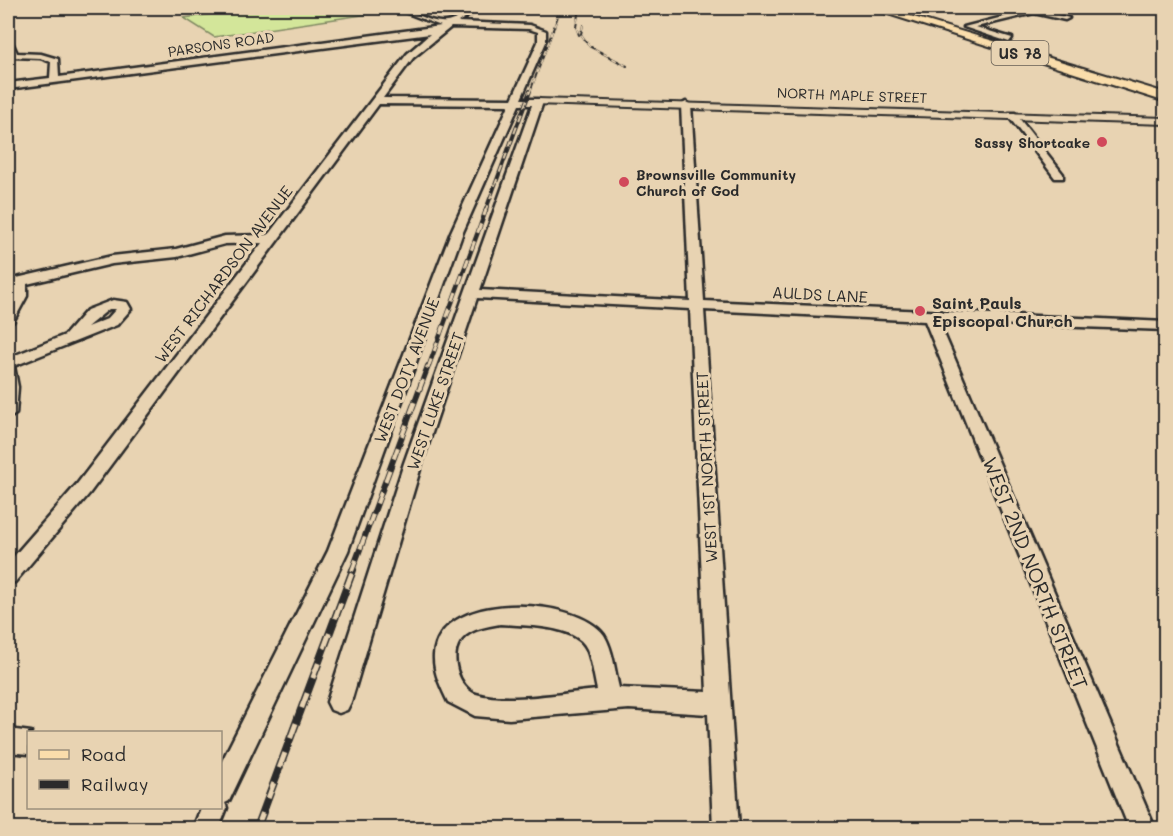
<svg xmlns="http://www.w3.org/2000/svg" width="1173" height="836" viewBox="0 0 1173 836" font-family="Mali,sans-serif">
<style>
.green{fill:#d3e69a;stroke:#7f8862;stroke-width:1.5}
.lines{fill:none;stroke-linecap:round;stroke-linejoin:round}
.minor-casing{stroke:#2b2b2b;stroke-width:5}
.tertiary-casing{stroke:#2b2b2b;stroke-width:4}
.primary-casing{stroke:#2b2b2b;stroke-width:4}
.minor{fill:#e8d3b2;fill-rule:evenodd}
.tertiary{fill:#e8d3b2;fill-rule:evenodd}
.primary{fill:#faddab;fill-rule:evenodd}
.rail-far4-casing{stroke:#2b2b2b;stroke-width:2}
.rail-far3-casing{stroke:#2b2b2b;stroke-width:4}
.rail-far2-casing{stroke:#2b2b2b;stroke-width:4.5}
.rail-far1-casing{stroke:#2b2b2b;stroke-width:6}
.rail-casing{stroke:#2b2b2b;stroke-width:8}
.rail-far4{stroke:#e8d3b2;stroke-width:1.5;stroke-dasharray:5;stroke-linecap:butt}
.rail-far3{stroke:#e8d3b2;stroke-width:2;stroke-dasharray:7;stroke-linecap:butt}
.rail-far2{stroke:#e8d3b2;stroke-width:3;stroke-dasharray:9;stroke-linecap:butt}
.rail-far1{stroke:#e8d3b2;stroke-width:4;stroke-dasharray:12;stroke-linecap:butt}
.rail{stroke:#e8d3b2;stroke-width:5;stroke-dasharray:16;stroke-linecap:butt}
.poi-dot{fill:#d1495b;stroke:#e8d3b2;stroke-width:2}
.labels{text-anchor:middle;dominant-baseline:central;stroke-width:6;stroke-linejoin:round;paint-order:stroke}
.far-street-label{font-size:14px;fill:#2b2b2b;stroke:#e8d3b2}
.far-poi-label{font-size:14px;font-weight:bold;fill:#2b2b2b;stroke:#e8d3b2;text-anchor:end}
.shield{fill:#e8d3b2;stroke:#645d54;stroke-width:1.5}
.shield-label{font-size:15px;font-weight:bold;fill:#2b2b2b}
.street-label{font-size:16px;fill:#2b2b2b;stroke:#e8d3b2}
.poi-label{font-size:16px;font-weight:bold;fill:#2b2b2b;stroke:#e8d3b2;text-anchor:start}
.near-street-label{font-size:20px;fill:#2b2b2b;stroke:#e8d3b2}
</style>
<rect width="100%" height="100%" fill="#e8d3b2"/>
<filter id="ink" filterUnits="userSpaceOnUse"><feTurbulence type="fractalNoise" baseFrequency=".0167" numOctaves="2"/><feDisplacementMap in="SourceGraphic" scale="12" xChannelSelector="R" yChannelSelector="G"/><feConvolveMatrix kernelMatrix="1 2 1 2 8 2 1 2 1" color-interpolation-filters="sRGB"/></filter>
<g filter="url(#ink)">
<path class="green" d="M 256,8 L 390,8 L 396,10 L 214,37 L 184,18 Z"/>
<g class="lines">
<g class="minor-casing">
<g id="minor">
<path d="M 394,8 C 412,8 428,24 446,22 C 459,21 467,8 481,8 L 458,22 L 530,25 L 546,31 L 546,42 L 521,99 L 538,99 L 543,102 L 480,290 L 690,301 L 681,105 L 686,102 L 691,105 L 704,301 L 1166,322 L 1166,330 L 939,322 L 1155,828 L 1129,828 L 925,321 L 704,310 L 739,828 L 713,828 L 708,714 L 629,709 L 509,719 L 475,716 L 448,702 C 441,687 433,672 434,655 C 438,590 576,596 604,635 C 613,649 615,672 619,688 L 707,692 L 690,309 L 477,298 L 422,463 L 351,702 L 347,710 L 339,713 L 331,710 L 327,702 L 404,463 L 532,105 L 519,105 L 463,232 L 348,551 L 229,801 L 225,803 L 227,808 L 219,828 L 193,828 L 201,808 L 220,808 L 220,765 L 328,551 L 451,232 L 509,105 L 379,104 L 89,494 L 15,582 L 8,584 L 8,563 L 77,484 L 262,243 L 225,244 L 177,257 L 112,264 L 27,284 L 27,296 L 13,322 L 8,323 C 7,310 13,300 13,287 L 8,288 L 8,280 L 112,256 L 176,249 L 225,236 L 268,235 L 407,54 L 430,34 L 8,89 L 8,83 L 50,78 L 51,62 L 40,58 L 11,57 L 8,40 L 11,40 L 17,53 L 41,54 L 58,59 L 59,77 L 441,26 ZM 451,27 L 529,29 L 538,32 L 538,42 L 512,99 L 383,98 L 413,58 ZM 500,624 C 524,626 576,624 587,649 C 592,661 594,677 597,690 C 564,693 508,704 476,694 C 458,688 448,654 462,639 C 472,628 486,627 500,624 Z"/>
<path d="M 1034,9 L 1069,18 L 1065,20 L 1034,13 L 976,27 L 1012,38 L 1009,42 L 964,27 Z"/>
<path d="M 1009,113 L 1015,113 L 1063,174 L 1063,178 L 1055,178 L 1009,117 Z"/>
<path d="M 113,300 L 127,302 L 131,309 L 117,325 L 14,366 L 18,387 L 16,414 L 8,419 L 8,358 L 65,335 L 87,310 ZM 109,309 L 116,309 L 107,319 L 87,327 Z"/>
<path d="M 8,729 L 31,732 L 28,732 L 28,754 L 8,752 Z"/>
</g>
</g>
<g class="tertiary-casing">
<path id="tertiary" d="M 538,99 L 1166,118 L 1166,124 L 534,104 L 533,102 Z"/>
</g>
<g class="primary-casing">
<path id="primary" d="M 869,8 L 884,8 L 1166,93 L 1166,102 Z"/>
</g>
<use href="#minor" class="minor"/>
<use href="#tertiary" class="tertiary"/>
<use href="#primary" class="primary"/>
<g class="rail-far4-casing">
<g id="rail-far4">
<path d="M 579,8 L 576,27 L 579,35"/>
<path d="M 583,25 L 581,34 L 589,46 L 627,66"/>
<path d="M 530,92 L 561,8"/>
</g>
</g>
<g class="rail-far3-casing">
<path id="rail-far3" d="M 485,212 L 530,91"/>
</g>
<g class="rail-far2-casing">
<path id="rail-far2" d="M 428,368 L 486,210"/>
</g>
<g class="rail-far1-casing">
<path id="rail-far1" d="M 352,571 L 428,366"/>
</g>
<g class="rail-casing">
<path id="rail" d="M 257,828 L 353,570"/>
</g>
<use href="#rail-far4" class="rail-far4"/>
<use href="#rail-far3" class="rail-far3"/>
<use href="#rail-far2" class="rail-far2"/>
<use href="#rail-far1" class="rail-far1"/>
<use href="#rail" class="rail"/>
</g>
</g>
<g class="poi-dot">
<circle cx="1102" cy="142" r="6"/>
<circle cx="624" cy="182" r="6"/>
<circle cx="920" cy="311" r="6"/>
</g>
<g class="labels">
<g class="far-street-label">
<text transform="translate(221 44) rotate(-8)">PARSONS ROAD</text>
<text transform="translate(852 95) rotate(2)">NORTH MAPLE STREET</text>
</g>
<g class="far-poi-label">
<text x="1090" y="142">Sassy Shortcake</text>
<text x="636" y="174" text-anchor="start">Brownsville Community<tspan x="636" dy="16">Church of God</tspan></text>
</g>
<rect class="shield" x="991.5" y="41" width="57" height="24" rx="4.5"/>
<g class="shield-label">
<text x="1020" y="53">US 78</text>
</g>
<g class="street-label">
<text transform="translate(223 274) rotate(-53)">WEST RICHARDSON AVENUE</text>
<text transform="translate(820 294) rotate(3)">AULDS LANE</text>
<text transform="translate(406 370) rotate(-69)">WEST DOTY AVENUE</text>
<text transform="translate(435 401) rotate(-71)">WEST LUKE STREET</text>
<text transform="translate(706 467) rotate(-93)">WEST 1ST NORTH STREET</text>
</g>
<g class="poi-label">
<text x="932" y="302">Saint Pauls<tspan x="932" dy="18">Episcopal Church</tspan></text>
</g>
<g class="near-street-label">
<text transform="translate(1036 573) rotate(68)">WEST 2ND NORTH STREET</text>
</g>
</g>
<rect width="1173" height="836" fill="none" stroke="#e8d3b2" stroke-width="30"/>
<rect x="15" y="15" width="1143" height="806" fill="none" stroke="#2b2b2b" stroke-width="2" filter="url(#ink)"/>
<rect x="27" y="731" width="195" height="78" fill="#e8d3b2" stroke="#9c907c" stroke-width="1.5"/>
<rect x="39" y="750" width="30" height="9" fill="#faddab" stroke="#9c907c" stroke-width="1.5"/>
<text x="81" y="761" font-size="18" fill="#2b2b2b">Road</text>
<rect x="39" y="780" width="30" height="9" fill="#2b2b2b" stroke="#9c907c" stroke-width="1.5"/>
<text x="81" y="791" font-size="18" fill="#2b2b2b">Railway</text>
</svg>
